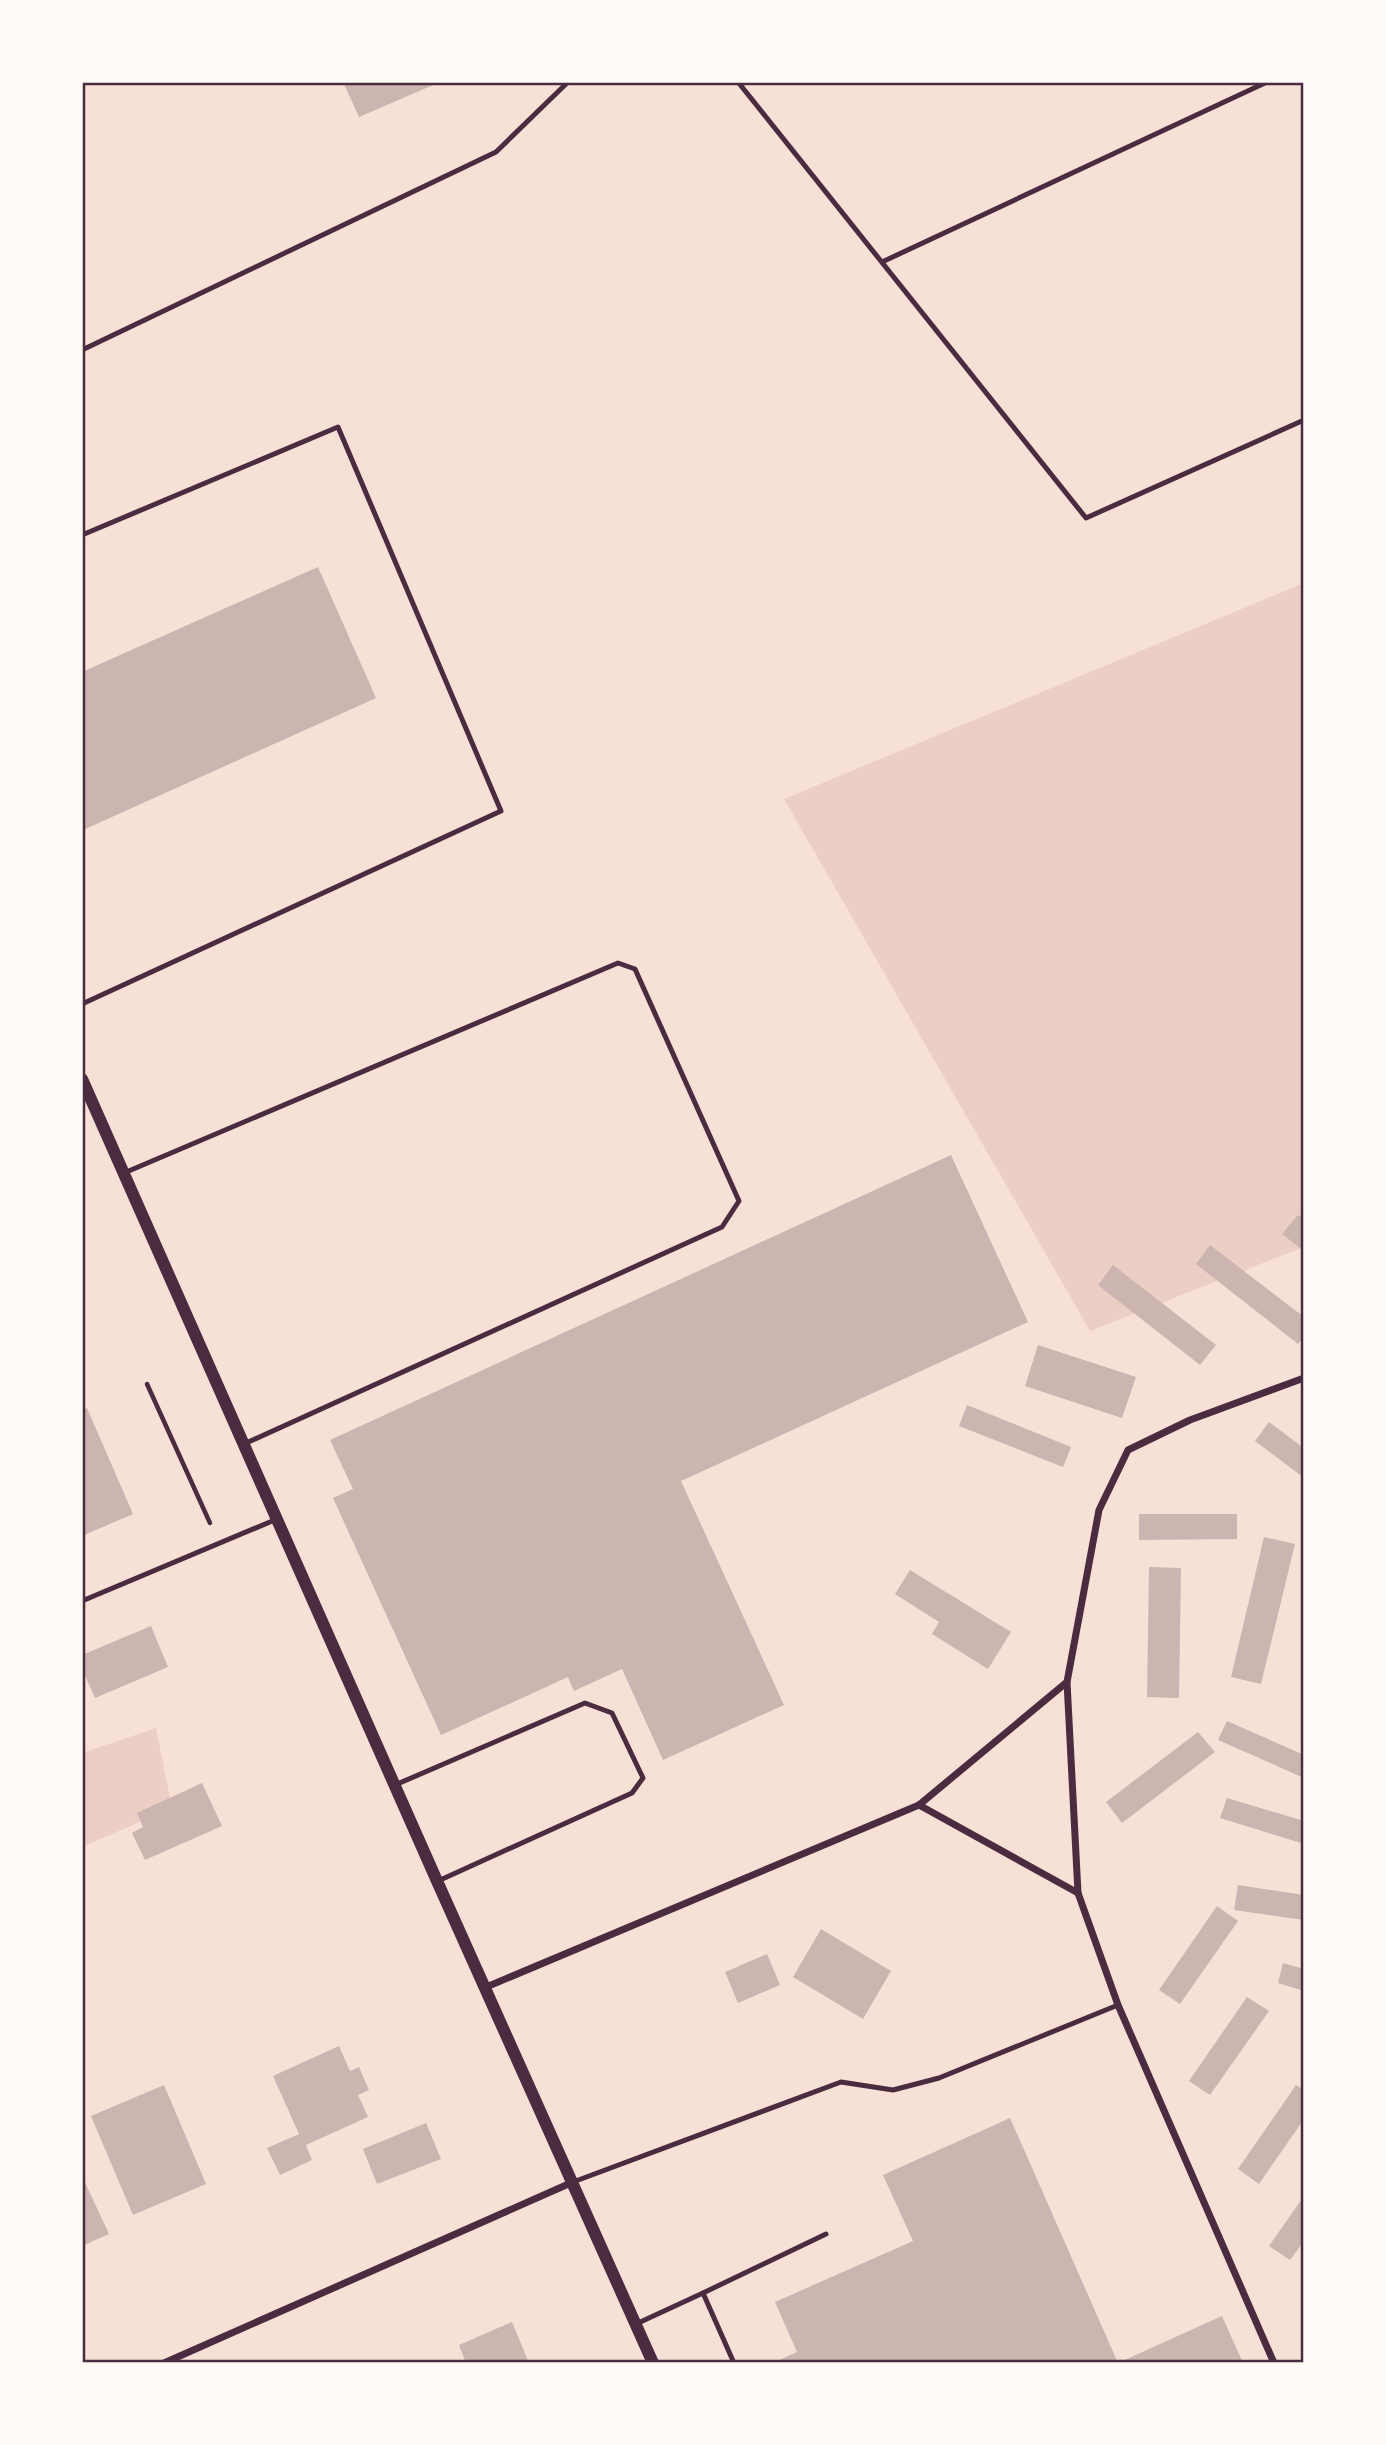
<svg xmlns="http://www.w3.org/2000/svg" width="1386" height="2445" viewBox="0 0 1386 2445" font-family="'Times New Roman',serif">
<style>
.green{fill:#ebcfc5}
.building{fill:#ccb4b1}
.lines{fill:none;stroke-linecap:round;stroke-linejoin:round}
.path{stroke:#4a2c40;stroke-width:4.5}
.service{stroke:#4a2c40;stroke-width:5}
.minor{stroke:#4a2c40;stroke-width:7}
.tertiary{stroke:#4a2c40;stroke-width:12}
.neatline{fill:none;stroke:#4a2c40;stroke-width:2.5}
</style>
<rect width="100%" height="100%" fill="#f7e1d7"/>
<g class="green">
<path d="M 1304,583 L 1304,1247 L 1090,1331 L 784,799 Z"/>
<path d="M 156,1728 L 172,1808 L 82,1847 L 82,1753 Z"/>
</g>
<g class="building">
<path d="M 343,82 L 440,82 L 359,117 Z"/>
<path d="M 318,567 L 376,698 L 83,830 L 82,672 Z"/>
<path d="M 951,1155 L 1028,1322 L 681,1481 L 784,1705 L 663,1760 L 622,1669 L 574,1691 L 568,1677 L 441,1735 L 333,1498 L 353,1489 L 330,1440 Z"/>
<path d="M 1298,1215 L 1304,1219 L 1304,1251 L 1282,1234 Z"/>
<path d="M 1210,1245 L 1304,1317 L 1304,1337 L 1298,1344 L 1196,1264 Z"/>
<path d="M 1113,1265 L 1216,1345 L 1200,1365 L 1098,1285 Z"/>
<path d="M 1038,1345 L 1136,1377 L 1122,1418 L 1025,1386 Z"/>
<path d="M 967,1405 L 1071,1447 L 1063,1467 L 959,1426 Z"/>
<path d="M 87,1408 L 133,1514 L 82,1536 L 82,1410 Z"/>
<path d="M 1269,1422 L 1304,1448 L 1304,1478 L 1255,1441 Z"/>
<path d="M 1139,1514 L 1237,1514 L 1237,1539 L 1139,1540 Z"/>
<path d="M 1264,1537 L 1295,1544 L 1261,1684 L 1231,1677 Z"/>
<path d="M 1149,1567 L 1181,1568 L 1179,1698 L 1147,1697 Z"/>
<path d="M 910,1570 L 1011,1632 L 988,1669 L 932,1634 L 939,1622 L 895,1594 Z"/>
<path d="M 151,1626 L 168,1667 L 95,1698 L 82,1669 L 82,1655 Z"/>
<path d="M 1227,1721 L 1304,1755 L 1304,1778 L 1218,1740 Z"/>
<path d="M 1198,1732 L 1215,1752 L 1122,1823 L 1106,1802 Z"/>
<path d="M 202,1783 L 222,1826 L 145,1860 L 132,1833 L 143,1827 L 137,1813 Z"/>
<path d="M 1227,1798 L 1304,1821 L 1304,1844 L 1220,1818 Z"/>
<path d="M 1238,1885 L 1304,1895 L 1304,1920 L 1234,1910 Z"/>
<path d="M 1217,1906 L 1238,1921 L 1180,2004 L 1159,1990 Z"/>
<path d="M 821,1929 L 891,1971 L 863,2019 L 793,1977 Z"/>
<path d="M 767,1954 L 780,1985 L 738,2003 L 725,1972 Z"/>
<path d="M 1283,1963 L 1304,1969 L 1304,1991 L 1278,1983 Z"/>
<path d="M 1247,1997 L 1269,2011 L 1210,2095 L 1189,2081 Z"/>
<path d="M 339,2046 L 350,2071 L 359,2067 L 369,2090 L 358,2095 L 368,2117 L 306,2145 L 312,2160 L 280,2175 L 267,2148 L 299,2134 L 273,2076 Z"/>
<path d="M 164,2085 L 206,2184 L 133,2215 L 91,2116 Z"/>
<path d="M 1296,2085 L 1304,2090 L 1304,2119 L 1259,2184 L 1238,2169 Z"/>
<path d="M 1010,2118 L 1118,2363 L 1222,2316 L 1243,2363 L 773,2363 L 797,2352 L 775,2302 L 913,2241 L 883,2175 Z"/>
<path d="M 426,2123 L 441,2159 L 377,2184 L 363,2149 Z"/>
<path d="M 82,2176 L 109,2234 L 82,2246 Z"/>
<path d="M 1304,2196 L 1304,2241 L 1290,2260 L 1269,2246 Z"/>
<path d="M 512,2322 L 529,2363 L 466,2363 L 459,2345 Z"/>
</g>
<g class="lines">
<path class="path" d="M 147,1384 L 210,1523"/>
<g class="service">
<path d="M 738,82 L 1086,518 L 1304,420"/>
<path d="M 882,262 L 1267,82"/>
<path d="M 82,350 L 496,152 L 568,82"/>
<path d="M 82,535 L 338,427 L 501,811 L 82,1004"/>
<path d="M 124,1173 L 618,963 L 635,969 L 739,1201 L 722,1227 L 244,1444"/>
<path d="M 82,1601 L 277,1519"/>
<path d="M 395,1785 L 585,1703 L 612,1713 L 643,1778 L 632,1793 L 438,1881"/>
<path d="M 573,2182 L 841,2082 L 893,2090 L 939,2078 L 1118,2005"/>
<path d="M 636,2324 L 703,2293"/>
<path d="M 734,2363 L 703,2293 L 826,2234"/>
</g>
<g class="minor">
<path d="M 1067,1682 L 1078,1893"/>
<path d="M 919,1805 L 1078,1893 L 1118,2005 L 1274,2363"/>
<path d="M 484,1988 L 919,1805 L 1067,1682 L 1099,1510 L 1128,1450 L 1190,1420 L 1304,1378"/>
<path d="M 164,2363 L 573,2182"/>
</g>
<path class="tertiary" d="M 82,1079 L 437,1881 L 653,2363"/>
</g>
<rect width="1386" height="2445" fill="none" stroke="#fffaf5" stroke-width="168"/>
<rect x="84" y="84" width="1218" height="2277" class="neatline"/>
</svg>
